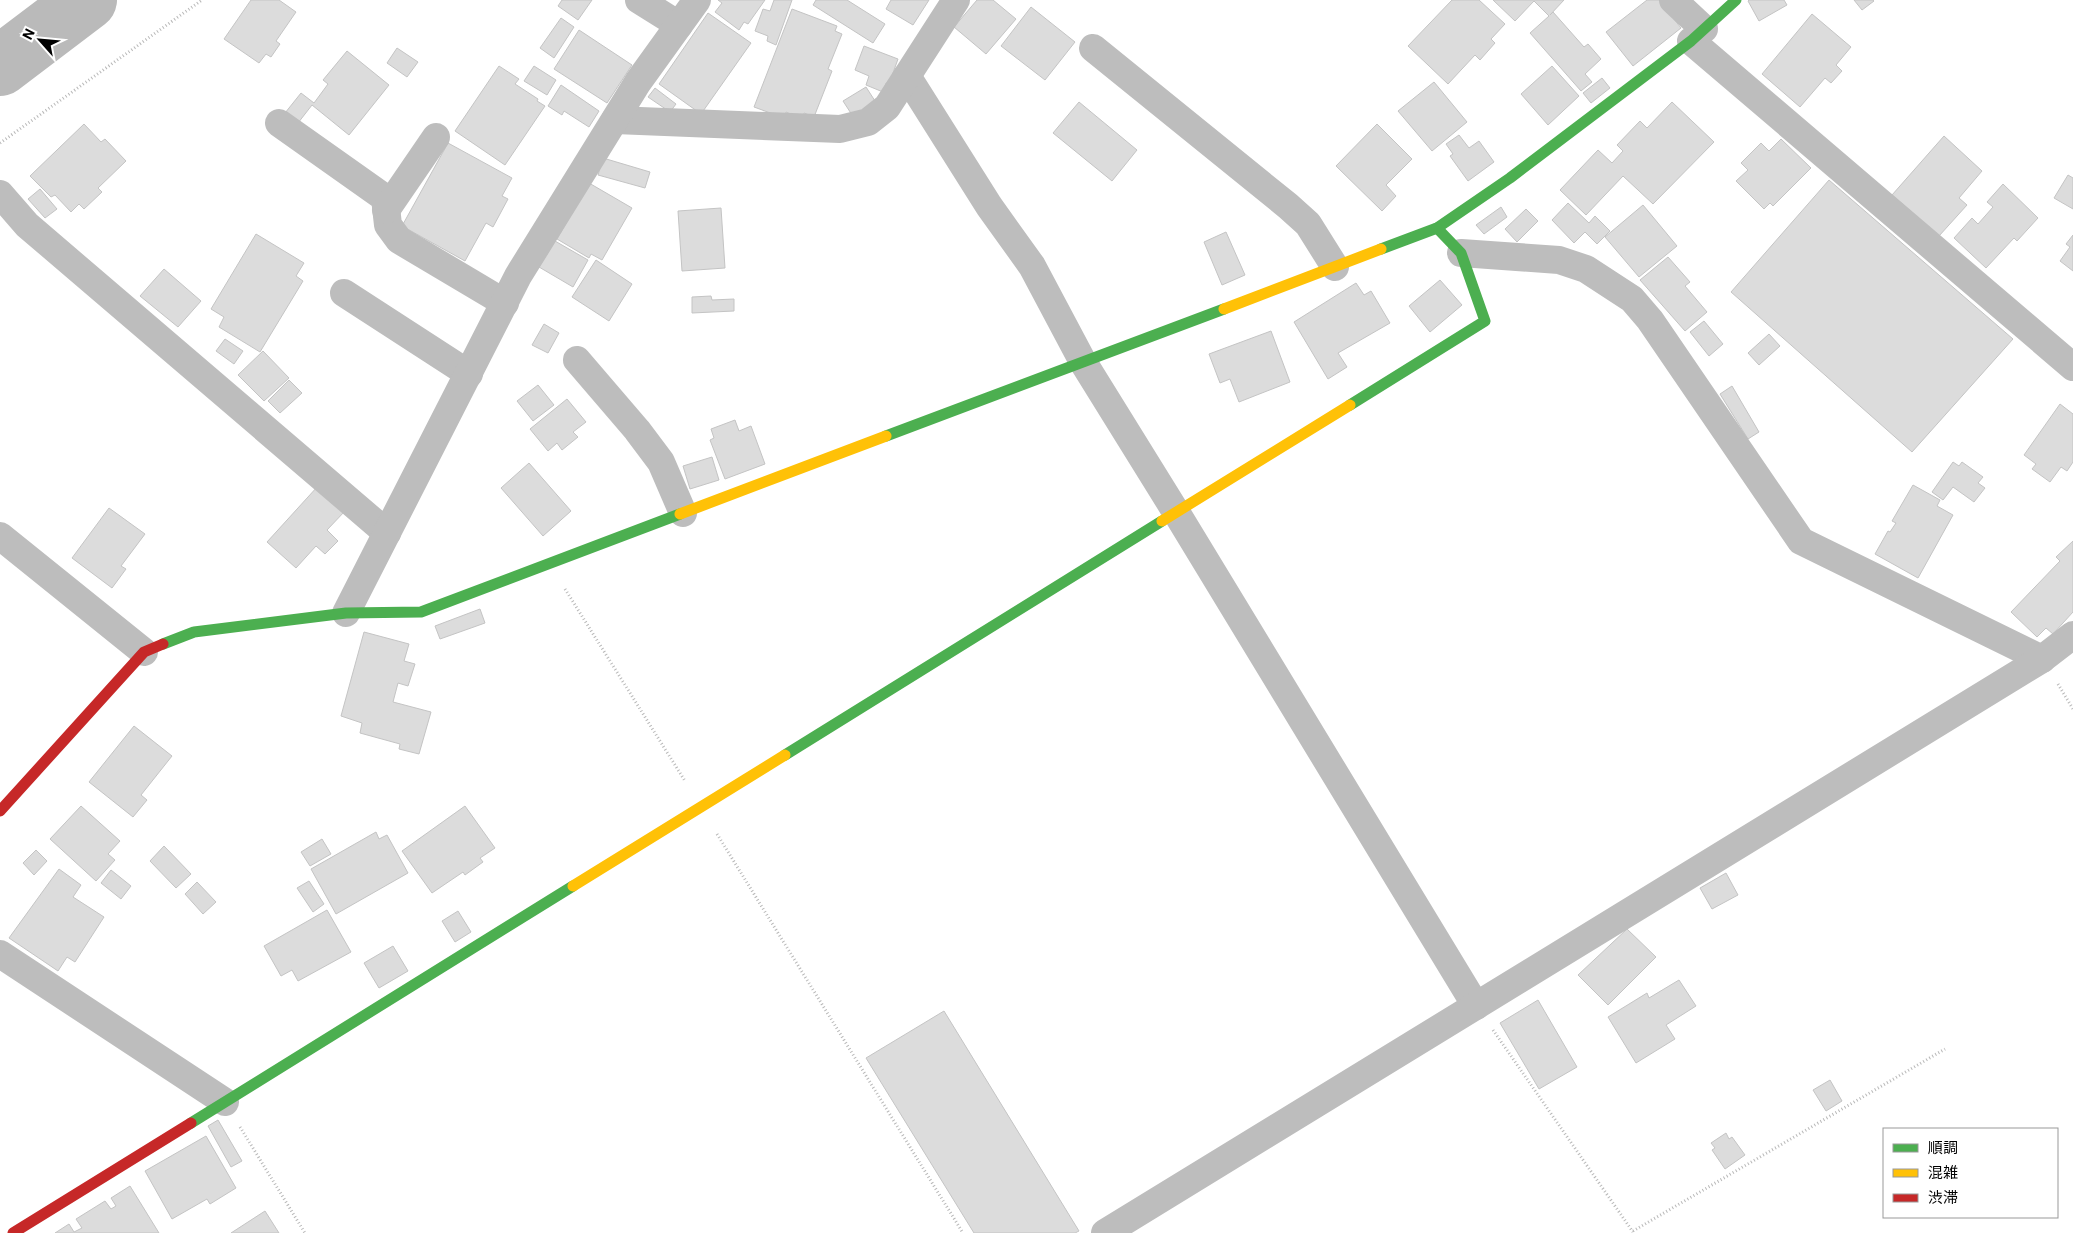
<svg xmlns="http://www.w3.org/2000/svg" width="2073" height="1233" viewBox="0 0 2073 1233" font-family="Roboto,'Noto Sans JP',sans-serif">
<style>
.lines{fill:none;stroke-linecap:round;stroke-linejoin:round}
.river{stroke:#bababa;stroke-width:60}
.building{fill:#dcdcdc;stroke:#c4c4c4}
.path{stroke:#b8b8b8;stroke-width:3;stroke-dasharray:1 2.5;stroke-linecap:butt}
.street{stroke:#bdbdbd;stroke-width:28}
.fast{stroke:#4caf50;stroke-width:11}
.slow{stroke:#ffc107;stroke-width:11}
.jam{stroke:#c62828;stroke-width:11}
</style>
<rect width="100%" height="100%" fill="#fff"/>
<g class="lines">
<path class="river" d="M 0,66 L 87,0"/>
</g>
<g class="building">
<path d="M 251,0 L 279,0 L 296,12 L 276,41 L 280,44 L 271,57 L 266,54 L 259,63 L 224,39 Z"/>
<path d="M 562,0 L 592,0 L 578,20 L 558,6 Z"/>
<path d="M 718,0 L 765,0 L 748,24 L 744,22 L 739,30 L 715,12 L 722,3 Z"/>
<path d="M 774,0 L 792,0 L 776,45 L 767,41 L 768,36 L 755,31 L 763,9 L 770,11 Z"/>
<path d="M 816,0 L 847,0 L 885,24 L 873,43 L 813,5 Z"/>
<path d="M 891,0 L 929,0 L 913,25 L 886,9 Z"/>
<path d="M 977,0 L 993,0 L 1016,19 L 986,54 L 954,27 Z"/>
<path d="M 1452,0 L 1479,0 L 1505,24 L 1491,39 L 1495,43 L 1480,60 L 1475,55 L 1448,84 L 1408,46 Z"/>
<path d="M 1493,0 L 1564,0 L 1550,15 L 1553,12 L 1584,47 L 1588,44 L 1601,59 L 1585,74 L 1592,82 L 1581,91 L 1530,33 L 1549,16 L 1534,1 L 1515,21 Z"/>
<path d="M 1647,0 L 1659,0 L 1681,28 L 1633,66 L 1606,32 Z"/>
<path d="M 1749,0 L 1784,0 L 1787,5 L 1759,21 L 1748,1 Z"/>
<path d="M 1854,0 L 1873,0 L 1874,1 L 1862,10 Z"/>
<path d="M 1031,7 L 1075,42 L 1045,80 L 1001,46 Z"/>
<path d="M 792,9 L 837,26 L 835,31 L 842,34 L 828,69 L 832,71 L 814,117 L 804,113 L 802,119 L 786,112 L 784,118 L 754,107 Z"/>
<path d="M 708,13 L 751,43 L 701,114 L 659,84 Z"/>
<path d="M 1812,14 L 1851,47 L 1836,65 L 1842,71 L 1831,83 L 1825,78 L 1800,107 L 1762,74 Z"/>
<path d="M 561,18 L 574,27 L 554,58 L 540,48 Z"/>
<path d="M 579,30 L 632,65 L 607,103 L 554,69 Z"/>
<path d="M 864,46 L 898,59 L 889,84 L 886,83 L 883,92 L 866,85 L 869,76 L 855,70 Z"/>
<path d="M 397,48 L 418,62 L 407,77 L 387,63 Z"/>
<path d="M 347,51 L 389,85 L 349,135 L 312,105 L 298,123 L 285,113 L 301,93 L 314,103 L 328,84 L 323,80 Z"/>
<path d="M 499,66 L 519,79 L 515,84 L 538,99 L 537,101 L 545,106 L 505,165 L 455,131 Z"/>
<path d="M 534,66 L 556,80 L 547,95 L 524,81 Z"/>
<path d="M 1552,66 L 1579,96 L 1548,125 L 1521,94 Z"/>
<path d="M 1602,78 L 1610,88 L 1591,103 L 1583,93 Z"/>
<path d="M 1434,82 L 1467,122 L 1432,151 L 1398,111 Z"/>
<path d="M 561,85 L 599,111 L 589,127 L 564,111 L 562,115 L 548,106 Z"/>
<path d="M 866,87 L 877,104 L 854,118 L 843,101 Z"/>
<path d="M 655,88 L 676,104 L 670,112 L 648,97 Z"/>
<path d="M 1079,102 L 1137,150 L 1112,181 L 1053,133 Z"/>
<path d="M 1672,102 L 1714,142 L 1653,204 L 1623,176 L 1586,215 L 1560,190 L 1598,150 L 1612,163 L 1623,151 L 1617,145 L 1640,121 L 1647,128 Z"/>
<path d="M 84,124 L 101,142 L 105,139 L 126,161 L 98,188 L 102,192 L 84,209 L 79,204 L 71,212 L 55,195 L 51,197 L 30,176 Z"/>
<path d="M 1377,124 L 1412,159 L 1386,185 L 1396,196 L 1382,211 L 1336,166 Z"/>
<path d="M 1459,135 L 1469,148 L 1479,141 L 1494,162 L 1468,181 L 1450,156 L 1453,154 L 1446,144 Z"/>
<path d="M 1944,136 L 1982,171 L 1959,198 L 1967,205 L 1939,236 L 1892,195 Z"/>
<path d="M 1781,139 L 1811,168 L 1773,206 L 1770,203 L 1764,209 L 1736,181 L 1748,170 L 1741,163 L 1761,143 L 1769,151 Z"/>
<path d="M 448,143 L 512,178 L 502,196 L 508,199 L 493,227 L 486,223 L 465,261 L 402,226 Z"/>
<path d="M 603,158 L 650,172 L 645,188 L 598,175 Z"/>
<path d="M 2068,175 L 2073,178 L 2073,209 L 2054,198 Z"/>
<path d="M 1829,180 L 2013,339 L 1912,452 L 1731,292 Z"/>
<path d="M 589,183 L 632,208 L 602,260 L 591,254 L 589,258 L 557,239 Z"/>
<path d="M 2003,184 L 2038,218 L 2017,241 L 2014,238 L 1986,268 L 1954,238 L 1972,218 L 1978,224 L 1993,207 L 1987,202 Z"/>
<path d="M 40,189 L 57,209 L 45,218 L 28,199 Z"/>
<path d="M 1568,203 L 1589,223 L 1595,216 L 1610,231 L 1597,244 L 1585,232 L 1574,243 L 1552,220 Z"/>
<path d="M 1643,205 L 1677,246 L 1639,277 L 1605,237 Z"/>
<path d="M 1501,207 L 1507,217 L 1484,234 L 1476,225 Z"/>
<path d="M 721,208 L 725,268 L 682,271 L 678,211 Z"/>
<path d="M 1526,209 L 1538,221 L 1517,242 L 1505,229 Z"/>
<path d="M 1226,232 L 1245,275 L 1222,285 L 1204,242 Z"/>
<path d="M 256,234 L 304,263 L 296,276 L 303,281 L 260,352 L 219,327 L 224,317 L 211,309 Z"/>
<path d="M 2073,235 L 2073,271 L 2060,261 L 2070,247 L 2066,244 Z"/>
<path d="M 555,241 L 588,260 L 573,287 L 539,267 Z"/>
<path d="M 1668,257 L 1690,282 L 1685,286 L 1707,312 L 1685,331 L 1640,280 Z"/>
<path d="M 596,260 L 632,284 L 609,321 L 572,297 Z"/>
<path d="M 164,269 L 201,301 L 178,327 L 140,296 Z"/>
<path d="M 1440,280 L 1462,305 L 1430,332 L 1409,306 Z"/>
<path d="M 1356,283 L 1364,295 L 1371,291 L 1390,323 L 1338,353 L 1347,367 L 1328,379 L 1294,322 Z"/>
<path d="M 711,296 L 712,300 L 734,299 L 734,311 L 692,313 L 692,297 Z"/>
<path d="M 1704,321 L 1723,344 L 1709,356 L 1690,332 Z"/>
<path d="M 544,324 L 559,333 L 548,353 L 532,345 Z"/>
<path d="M 1271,331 L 1290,382 L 1239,402 L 1230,379 L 1220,383 L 1209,354 Z"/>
<path d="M 1769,334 L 1780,346 L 1759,365 L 1748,353 Z"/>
<path d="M 225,339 L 243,351 L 234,364 L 216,351 Z"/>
<path d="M 263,351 L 289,378 L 264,401 L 238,375 Z"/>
<path d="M 289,380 L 302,393 L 280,413 L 268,401 Z"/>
<path d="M 538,385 L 554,405 L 533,421 L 517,401 Z"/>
<path d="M 1732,386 L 1759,432 L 1748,439 L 1720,394 Z"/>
<path d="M 567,399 L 586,422 L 573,432 L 578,437 L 562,450 L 557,443 L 548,451 L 530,429 Z"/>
<path d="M 2060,404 L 2073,414 L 2073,462 L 2067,471 L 2061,467 L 2050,482 L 2032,469 L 2036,464 L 2024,455 Z"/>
<path d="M 735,420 L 739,431 L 751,426 L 765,464 L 725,479 L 710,440 L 714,438 L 711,429 Z"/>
<path d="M 712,457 L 719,480 L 690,489 L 683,466 Z"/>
<path d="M 1953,462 L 1959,466 L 1962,462 L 1983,477 L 1978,483 L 1985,488 L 1974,502 L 1953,487 L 1943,500 L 1932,492 Z"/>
<path d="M 529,463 L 571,511 L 543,536 L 501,488 Z"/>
<path d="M 1913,485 L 1940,500 L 1937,506 L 1953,515 L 1918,578 L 1875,554 L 1888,531 L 1890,532 L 1896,523 L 1892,521 Z"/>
<path d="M 318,486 L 345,511 L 327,530 L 338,541 L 325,554 L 316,546 L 296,568 L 267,542 Z"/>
<path d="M 109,508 L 145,534 L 121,566 L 126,569 L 112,588 L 72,558 Z"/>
<path d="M 2073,541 L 2073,612 L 2053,634 L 2046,628 L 2037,637 L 2011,612 L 2060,561 L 2056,557 Z"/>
<path d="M 480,609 L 485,623 L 440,639 L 435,626 Z"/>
<path d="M 364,632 L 409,644 L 404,661 L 415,664 L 408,686 L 398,683 L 393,702 L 431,712 L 419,754 L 399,749 L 400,744 L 360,733 L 362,723 L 341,716 Z"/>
<path d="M 134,726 L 172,756 L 141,795 L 147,800 L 133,817 L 89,782 Z"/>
<path d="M 81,806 L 120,841 L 108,854 L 115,860 L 96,881 L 50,839 Z"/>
<path d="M 465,806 L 495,848 L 480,858 L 483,862 L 465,875 L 463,872 L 432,893 L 402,851 Z"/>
<path d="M 376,832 L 379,839 L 387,835 L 408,873 L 336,914 L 311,869 Z"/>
<path d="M 322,839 L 331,854 L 310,866 L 301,852 Z"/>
<path d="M 164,846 L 191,874 L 176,888 L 150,861 Z"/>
<path d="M 36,850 L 47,861 L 34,875 L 23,863 Z"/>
<path d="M 59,869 L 81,885 L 73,897 L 104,917 L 75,962 L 67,957 L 58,971 L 9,938 Z"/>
<path d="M 111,870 L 131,886 L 121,899 L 101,883 Z"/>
<path d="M 1726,873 L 1738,895 L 1712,909 L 1700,888 Z"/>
<path d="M 309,881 L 324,904 L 313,912 L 297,888 Z"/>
<path d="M 197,882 L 216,902 L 203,914 L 185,894 Z"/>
<path d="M 327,910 L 351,952 L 298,981 L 292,970 L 281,976 L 264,946 Z"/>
<path d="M 458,911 L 471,932 L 455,942 L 442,921 Z"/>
<path d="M 1627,929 L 1656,957 L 1608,1005 L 1578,975 Z"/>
<path d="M 393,946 L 408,971 L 379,988 L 364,963 Z"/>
<path d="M 1679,980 L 1696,1006 L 1666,1025 L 1675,1039 L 1636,1063 L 1608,1017 L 1647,993 L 1649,998 Z"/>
<path d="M 1538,1000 L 1577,1067 L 1539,1089 L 1500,1023 Z"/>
<path d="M 944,1011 L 1079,1231 L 1075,1233 L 974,1233 L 866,1058 Z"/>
<path d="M 1830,1080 L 1842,1101 L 1826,1111 L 1813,1090 Z"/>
<path d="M 218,1120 L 242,1161 L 231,1167 L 208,1126 Z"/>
<path d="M 1726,1133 L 1729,1139 L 1732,1137 L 1745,1155 L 1725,1169 L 1712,1150 L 1715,1148 L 1711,1143 Z"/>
<path d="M 206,1136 L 236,1188 L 210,1204 L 207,1199 L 172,1219 L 145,1171 Z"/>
<path d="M 130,1186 L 159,1233 L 55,1233 L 69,1224 L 74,1232 L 82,1228 L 76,1219 L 105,1201 L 111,1209 L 116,1206 L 111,1198 Z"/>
<path d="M 265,1211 L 279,1233 L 231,1233 Z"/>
</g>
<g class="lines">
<g class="path">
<path d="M 0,143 L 202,0"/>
<path d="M 565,589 L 685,781"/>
<path d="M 2058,684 L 2073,709"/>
<path d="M 717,834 L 963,1233"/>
<path d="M 1493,1030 L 1633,1232"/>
<path d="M 240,1127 L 305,1233"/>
<path d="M 1633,1231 L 1945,1049"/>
</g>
<g class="street">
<path d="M 639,0 L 679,25"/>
<path d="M 1673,0 L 1704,29"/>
<path d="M 1691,41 L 2073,367"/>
<path d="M 1093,48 L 1288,206 L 1308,224 L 1335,267"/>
<path d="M 907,76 L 989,206 L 1032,266 L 1083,362 L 1176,512 L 1476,1006"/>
<path d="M 615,120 L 840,129 L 868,122 L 887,107 L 956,0"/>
<path d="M 279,123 L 385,198 L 388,225 L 399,240 L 505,303"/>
<path d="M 0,194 L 27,225 L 387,533"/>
<path d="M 386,210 L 436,137"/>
<path d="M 1461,253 L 1559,260 L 1586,269 L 1632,299 L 1650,320 L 1801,541 L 2042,659"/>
<path d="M 344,293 L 469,374"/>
<path d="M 577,360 L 637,430 L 661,462 L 683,513"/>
<path d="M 0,536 L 144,652"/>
<path d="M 346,613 L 518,276 L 638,82 L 697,0"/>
<path d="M 0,954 L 225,1102"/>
<path d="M 1105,1233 L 2042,659 L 2073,635"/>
</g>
<g class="fast">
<path d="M 1381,249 L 1437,228 L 1510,178 L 1691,41 L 1736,0"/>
<path d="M 1350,405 L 1485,321 L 1461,253 L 1437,228"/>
<path d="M 886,436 L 1224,309"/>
<path d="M 163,644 L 194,632 L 346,613 L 421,612 L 680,514"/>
<path d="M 785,755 L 1162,521"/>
<path d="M 191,1123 L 573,886"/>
</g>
<g class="slow">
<path d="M 1224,309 L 1381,249"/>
<path d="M 680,514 L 886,436"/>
<path d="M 1162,521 L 1350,405"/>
<path d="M 573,886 L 785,755"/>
</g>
<g class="jam">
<path d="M 0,811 L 144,652 L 163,644"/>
<path d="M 13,1233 L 191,1123"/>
</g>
</g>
<rect x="1883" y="1128" width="175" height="90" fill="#ffffff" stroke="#999999"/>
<rect x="1893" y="1144" width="25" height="8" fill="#4caf50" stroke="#999999"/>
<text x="1928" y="1153" font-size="15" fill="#000000">順調</text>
<rect x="1893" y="1169" width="25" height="8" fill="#ffc107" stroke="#999999"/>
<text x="1928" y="1178" font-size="15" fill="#000000">混雑</text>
<rect x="1893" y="1194" width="25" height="8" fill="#c62828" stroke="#999999"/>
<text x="1928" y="1203" font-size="15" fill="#000000">渋滞</text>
<g transform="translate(40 40) rotate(297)" stroke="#ffffff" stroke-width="4" paint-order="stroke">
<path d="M0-4L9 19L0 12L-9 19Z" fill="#000000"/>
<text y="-8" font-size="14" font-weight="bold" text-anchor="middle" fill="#000000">N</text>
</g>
</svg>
